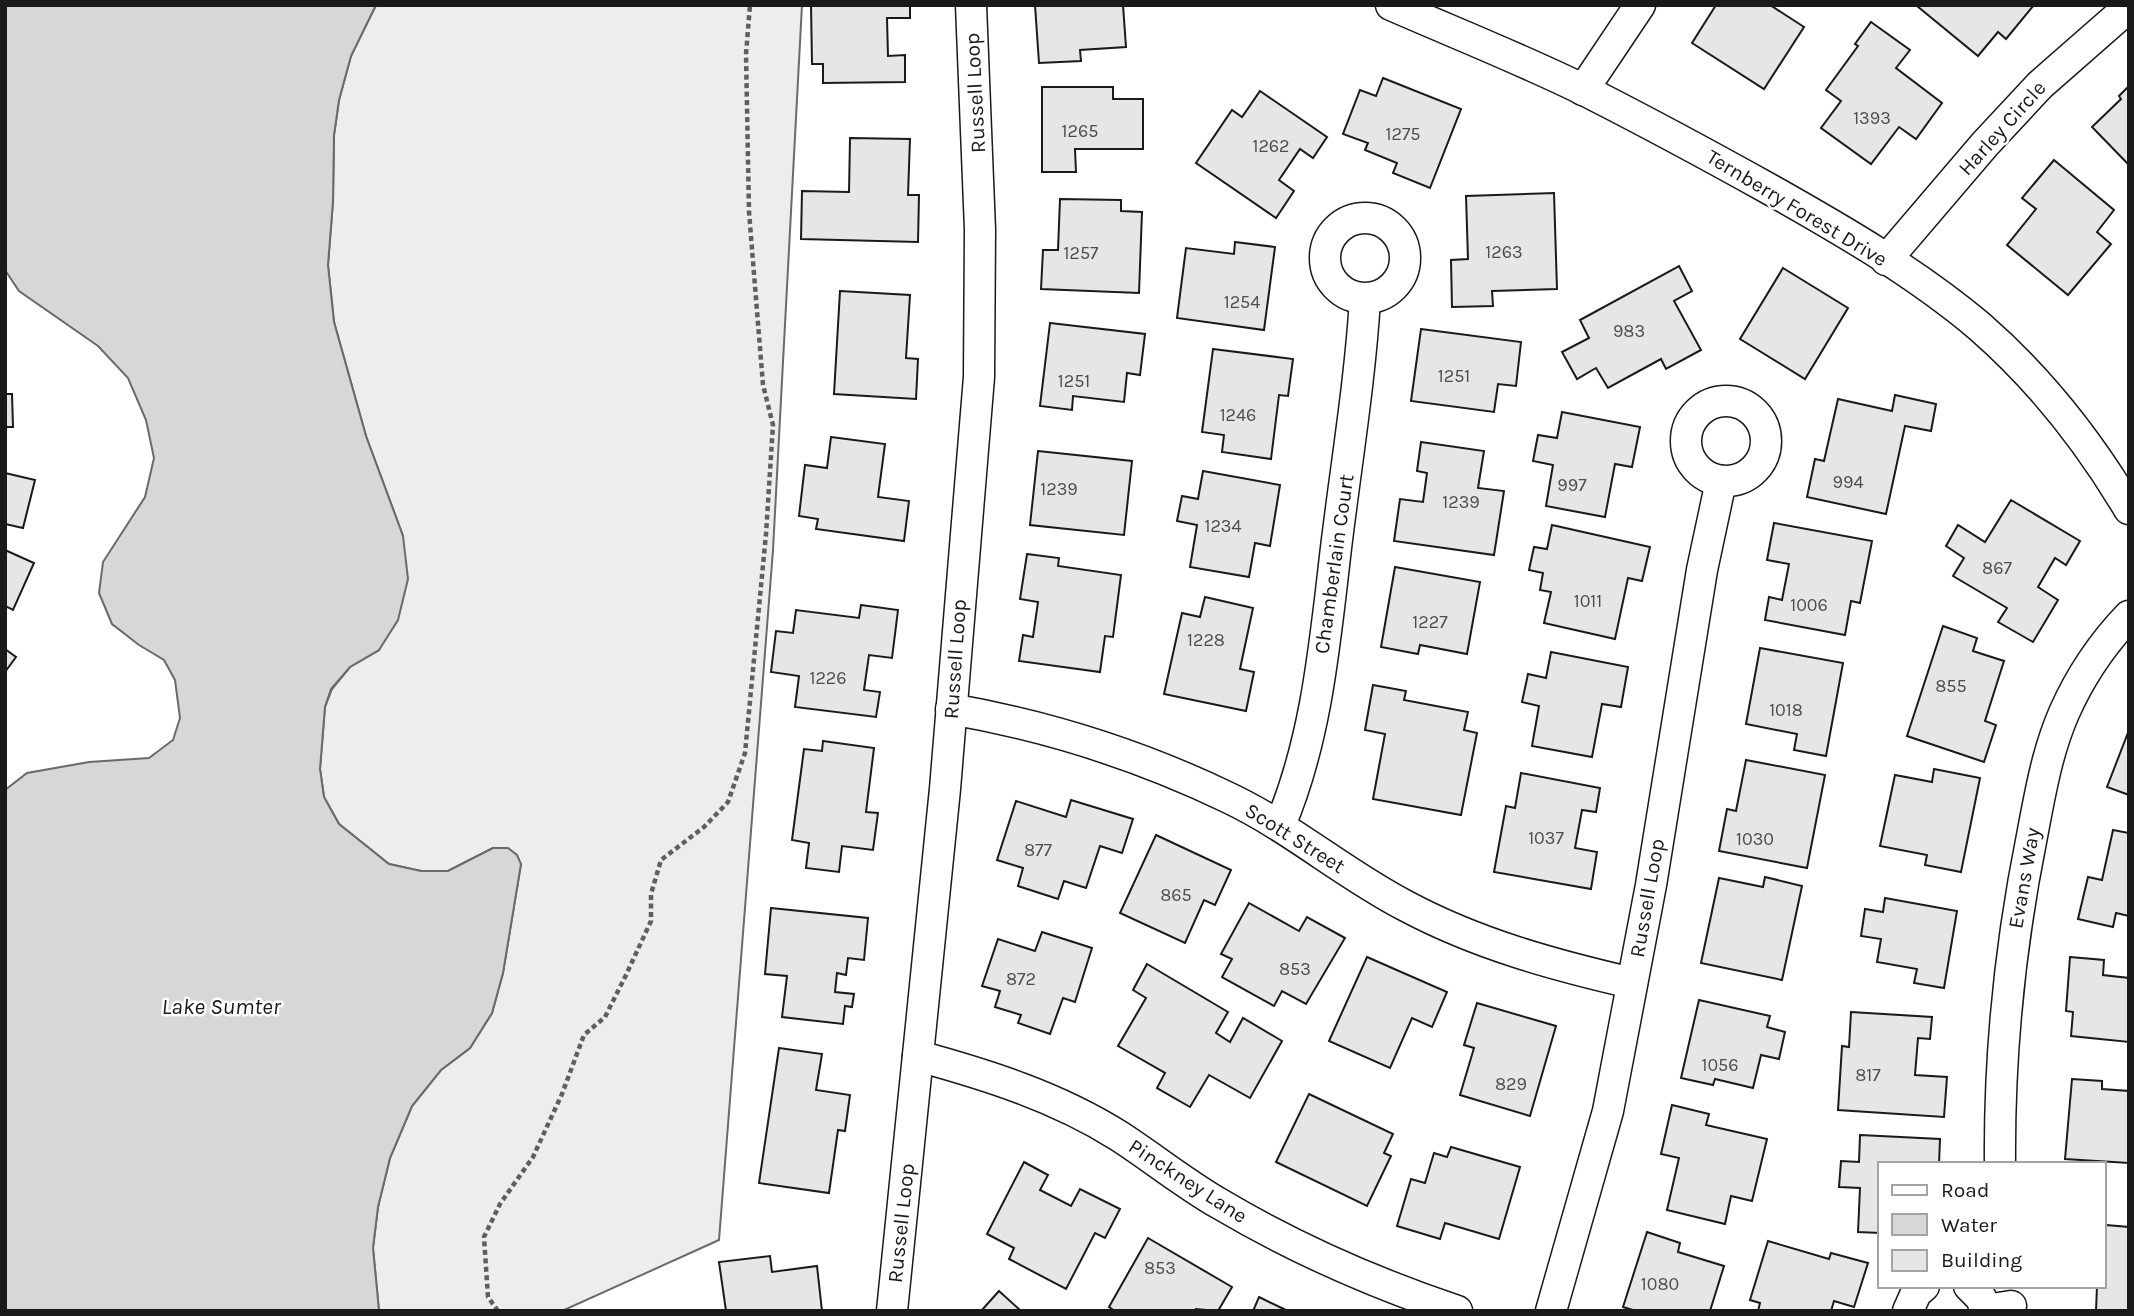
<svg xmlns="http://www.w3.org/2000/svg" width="2134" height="1316" viewBox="0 0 2134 1316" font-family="Karla,sans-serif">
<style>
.built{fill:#ededed;stroke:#6a6a6a;stroke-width:2}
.water{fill:#d7d7d7;stroke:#6a6a6a;stroke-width:2}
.building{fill:#e6e6e6;stroke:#1a1a1a;stroke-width:2}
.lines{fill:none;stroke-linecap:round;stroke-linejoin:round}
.minor-casing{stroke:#1a1a1a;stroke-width:33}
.path{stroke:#5f5f5f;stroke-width:4.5;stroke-dasharray:5 3.5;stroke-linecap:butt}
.minor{stroke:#fff;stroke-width:30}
.labels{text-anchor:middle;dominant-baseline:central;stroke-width:5;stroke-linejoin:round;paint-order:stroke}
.number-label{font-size:18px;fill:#4d4d4d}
.street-label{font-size:21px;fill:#1a1a1a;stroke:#fff}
.water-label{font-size:23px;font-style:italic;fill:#1a1a1a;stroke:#fff}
</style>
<rect width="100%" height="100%" fill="#fff"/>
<path class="built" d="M 376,5 L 802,5 L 773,550 L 719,1240 L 562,1311 L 379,1311 L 373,1248 L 378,1207 L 390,1158 L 412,1106 L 441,1070 L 470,1048 L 492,1013 L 503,973 L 521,864 L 493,848 L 448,871 L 421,871 L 389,864 L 339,824 L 324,797 L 320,769 L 325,707 L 332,689 L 350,667 L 379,650 L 403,536 L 366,436 L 334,322 L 328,265 L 333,201 L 334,135 L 339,100 L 351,56 Z"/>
<path class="water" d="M 5,5 L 376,5 L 351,56 L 339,100 L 334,135 L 333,201 L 328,265 L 334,322 L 366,436 L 403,536 L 408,579 L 398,620 L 379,650 L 350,667 L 331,689 L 325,707 L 320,769 L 324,797 L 339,824 L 389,864 L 421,871 L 448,871 L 493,848 L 508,848 L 517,855 L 521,864 L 503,973 L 492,1013 L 470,1048 L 441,1070 L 412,1106 L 390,1158 L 378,1207 L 373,1248 L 379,1311 L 5,1311 L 5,790 L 27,773 L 89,762 L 149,758 L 173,740 L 180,718 L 175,680 L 164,660 L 139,645 L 112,624 L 99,593 L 103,562 L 145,497 L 154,458 L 146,420 L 128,378 L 98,346 L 19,291 L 5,270 Z"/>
<g class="building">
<path d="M 811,5 L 910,5 L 910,18 L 887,18 L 888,56 L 905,55 L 905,82 L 823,83 L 823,64 L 812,64 Z"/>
<path d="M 1035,5 L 1123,5 L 1126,47 L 1080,50 L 1081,61 L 1039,63 Z"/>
<path d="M 1716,5 L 1770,5 L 1804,27 L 1764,89 L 1692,43 Z"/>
<path d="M 2034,5 L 2006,39 L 1998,32 L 1978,56 L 1917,6 Z"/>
<path d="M 1871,22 L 1910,50 L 1896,68 L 1942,103 L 1916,139 L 1899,127 L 1871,164 L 1821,128 L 1841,101 L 1826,90 L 1858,46 L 1855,44 Z"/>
<path d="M 1383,78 L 1461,109 L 1430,188 L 1393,173 L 1397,163 L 1365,150 L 1368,143 L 1343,134 L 1360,90 L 1376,96 Z"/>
<path d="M 2129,86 L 2129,165 L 2092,127 L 2121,99 L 2119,96 Z"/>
<path d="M 1042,87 L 1113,87 L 1113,99 L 1143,99 L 1143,149 L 1075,149 L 1076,172 L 1042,172 Z"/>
<path d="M 1260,91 L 1327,137 L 1313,158 L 1300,149 L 1279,180 L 1294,191 L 1276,218 L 1196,163 L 1232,110 L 1242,117 Z"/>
<path d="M 850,138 L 910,139 L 908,195 L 919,195 L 918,242 L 801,239 L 802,191 L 849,192 Z"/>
<path d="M 2054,160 L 2114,210 L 2097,232 L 2111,244 L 2068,295 L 2007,245 L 2036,209 L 2022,198 Z"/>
<path d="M 1554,193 L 1557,289 L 1492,291 L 1493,306 L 1452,307 L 1451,260 L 1468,259 L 1466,196 Z"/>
<path d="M 1060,199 L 1121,200 L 1121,211 L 1142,212 L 1139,293 L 1041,289 L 1043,250 L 1058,250 Z"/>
<path d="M 1235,242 L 1275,247 L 1264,330 L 1177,318 L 1186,248 L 1234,254 Z"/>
<path d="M 1679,266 L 1692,291 L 1674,301 L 1701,350 L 1666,369 L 1661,359 L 1608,388 L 1596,368 L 1577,379 L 1562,352 L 1589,338 L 1580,320 Z"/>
<path d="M 1783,268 L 1848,308 L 1805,379 L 1740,339 Z"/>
<path d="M 840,291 L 910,295 L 906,358 L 918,359 L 916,399 L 834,394 Z"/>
<path d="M 1050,323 L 1145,334 L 1140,375 L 1127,373 L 1124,402 L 1073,396 L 1072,410 L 1040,406 Z"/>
<path d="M 1421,329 L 1521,342 L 1516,386 L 1498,384 L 1494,412 L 1411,401 Z"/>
<path d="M 1213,349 L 1293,359 L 1288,396 L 1279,395 L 1271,459 L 1222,452 L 1224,435 L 1202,432 Z"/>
<path d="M 5,394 L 12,394 L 13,427 L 5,427 Z"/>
<path d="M 1895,395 L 1936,404 L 1931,431 L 1905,426 L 1886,514 L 1807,497 L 1815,459 L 1824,461 L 1838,399 L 1892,411 Z"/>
<path d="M 1562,412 L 1640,427 L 1632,467 L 1615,464 L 1605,517 L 1546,506 L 1553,465 L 1533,461 L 1538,435 L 1557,438 Z"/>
<path d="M 831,437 L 885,444 L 878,497 L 909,501 L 904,541 L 816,529 L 818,519 L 799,516 L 805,465 L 827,468 Z"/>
<path d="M 1421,442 L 1484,451 L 1478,488 L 1504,491 L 1494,555 L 1394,541 L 1400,499 L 1423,502 L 1427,473 L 1417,471 Z"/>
<path d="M 1038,451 L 1132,461 L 1124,535 L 1030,525 Z"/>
<path d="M 1203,471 L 1280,485 L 1270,546 L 1255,543 L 1249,577 L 1190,567 L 1197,525 L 1177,521 L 1182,496 L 1198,499 Z"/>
<path d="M 5,473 L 35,480 L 23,528 L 5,524 Z"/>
<path d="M 2011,500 L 2080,541 L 2066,565 L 2055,558 L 2038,587 L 2058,600 L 2033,642 L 1998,622 L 2007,608 L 1953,576 L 1964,558 L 1946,546 L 1958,525 L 1985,542 Z"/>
<path d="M 1774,523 L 1872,541 L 1860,603 L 1851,601 L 1845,635 L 1765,620 L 1769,597 L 1782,600 L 1789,564 L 1767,560 Z"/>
<path d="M 1552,525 L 1650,547 L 1642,581 L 1628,578 L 1615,639 L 1544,623 L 1551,592 L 1540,590 L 1543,573 L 1529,570 L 1534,547 L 1547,549 Z"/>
<path d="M 5,550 L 34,563 L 13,610 L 5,606 Z"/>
<path d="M 1027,554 L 1059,558 L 1058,566 L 1121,575 L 1113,637 L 1105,636 L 1100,672 L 1019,661 L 1023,635 L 1033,637 L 1038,602 L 1020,599 Z"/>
<path d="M 1395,567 L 1480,582 L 1467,654 L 1420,645 L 1418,654 L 1381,647 Z"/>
<path d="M 1205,597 L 1253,608 L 1240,669 L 1254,672 L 1246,711 L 1164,694 L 1182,613 L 1200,617 Z"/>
<path d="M 861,605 L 898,610 L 892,658 L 869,655 L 864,690 L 880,692 L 876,717 L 795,707 L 799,676 L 771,672 L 776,631 L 793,633 L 796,610 L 859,618 Z"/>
<path d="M 1943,626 L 1977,638 L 1973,651 L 2004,661 L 1985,721 L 1996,725 L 1984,762 L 1907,736 Z"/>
<path d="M 1760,648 L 1843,663 L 1826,756 L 1794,750 L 1797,734 L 1746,724 Z"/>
<path d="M 5,649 L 16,657 L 5,672 Z"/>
<path d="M 1551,652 L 1628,667 L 1621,707 L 1602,704 L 1592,757 L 1532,746 L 1539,706 L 1522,702 L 1528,674 L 1546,678 Z"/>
<path d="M 1373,685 L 1406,691 L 1404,700 L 1468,712 L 1464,730 L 1477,733 L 1461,815 L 1373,799 L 1385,734 L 1365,730 Z"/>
<path d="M 2129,730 L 2129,795 L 2107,787 Z"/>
<path d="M 823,741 L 874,748 L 866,812 L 878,813 L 873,850 L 842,846 L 839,872 L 806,868 L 809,843 L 792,840 L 804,749 L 822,751 Z"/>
<path d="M 1746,760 L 1825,775 L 1807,868 L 1719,851 L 1727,809 L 1736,811 Z"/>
<path d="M 1934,769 L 1980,778 L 1961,872 L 1925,865 L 1927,855 L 1880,846 L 1895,775 L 1932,782 Z"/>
<path d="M 1521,773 L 1600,788 L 1596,812 L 1582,810 L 1575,848 L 1597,852 L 1591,889 L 1494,872 L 1506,806 L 1515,808 Z"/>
<path d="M 1071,800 L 1133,819 L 1122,853 L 1100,846 L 1086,888 L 1064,881 L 1058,899 L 1018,886 L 1023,868 L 997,860 L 1016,801 L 1066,817 Z"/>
<path d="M 2113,830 L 2129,833 L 2129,916 L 2116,913 L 2113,927 L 2078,919 L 2088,877 L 2102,880 Z"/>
<path d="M 1156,835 L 1231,870 L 1215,905 L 1204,900 L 1185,943 L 1120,913 Z"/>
<path d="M 1765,877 L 1802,886 L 1782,980 L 1701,963 L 1719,878 L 1763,887 Z"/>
<path d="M 1885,898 L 1957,911 L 1944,988 L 1914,983 L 1917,969 L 1877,962 L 1881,939 L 1861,936 L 1865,909 L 1883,912 Z"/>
<path d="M 1249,903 L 1299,931 L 1307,917 L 1345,938 L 1306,1004 L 1282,991 L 1274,1006 L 1222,977 L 1232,959 L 1221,954 Z"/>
<path d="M 771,908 L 868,918 L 864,960 L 848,958 L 846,975 L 837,973 L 835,992 L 854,994 L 852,1007 L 845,1006 L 843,1024 L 782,1017 L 787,976 L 765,974 Z"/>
<path d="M 1042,932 L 1092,948 L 1075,1002 L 1063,998 L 1050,1034 L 1018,1023 L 1021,1015 L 995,1007 L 1000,991 L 982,986 L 998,939 L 1035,951 Z"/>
<path d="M 1367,957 L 1447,992 L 1432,1027 L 1412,1018 L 1390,1068 L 1329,1041 Z"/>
<path d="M 2070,957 L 2104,960 L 2103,975 L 2129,978 L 2129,1042 L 2071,1036 L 2073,1012 L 2066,1011 Z"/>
<path d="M 1147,964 L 1228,1012 L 1216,1033 L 1230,1042 L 1243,1018 L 1282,1041 L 1250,1098 L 1209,1075 L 1190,1107 L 1157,1088 L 1165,1073 L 1118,1046 L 1146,998 L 1133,990 Z"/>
<path d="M 1699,1000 L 1770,1016 L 1767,1027 L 1785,1032 L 1779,1059 L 1761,1055 L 1753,1088 L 1715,1079 L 1713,1085 L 1681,1078 Z"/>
<path d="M 1477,1003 L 1556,1026 L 1530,1116 L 1460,1095 L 1474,1048 L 1464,1045 Z"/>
<path d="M 1851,1012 L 1932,1017 L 1930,1039 L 1918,1038 L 1915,1075 L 1947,1077 L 1944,1117 L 1838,1110 L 1842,1046 L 1849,1047 Z"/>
<path d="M 779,1048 L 822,1054 L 816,1090 L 850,1095 L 845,1131 L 838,1130 L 829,1193 L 759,1183 Z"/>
<path d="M 2072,1079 L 2102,1081 L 2102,1089 L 2129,1091 L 2129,1163 L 2065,1159 Z"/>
<path d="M 1309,1094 L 1393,1134 L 1384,1153 L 1391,1156 L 1367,1206 L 1276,1162 Z"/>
<path d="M 1672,1105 L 1709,1114 L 1706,1125 L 1767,1139 L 1752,1201 L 1731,1196 L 1725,1224 L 1667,1210 L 1679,1158 L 1661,1154 Z"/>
<path d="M 1860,1135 L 1940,1139 L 1939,1164 L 1880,1164 L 1880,1233 L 1858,1232 L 1860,1188 L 1839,1187 L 1841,1161 L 1859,1162 Z"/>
<path d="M 1451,1147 L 1520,1167 L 1499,1239 L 1445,1223 L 1440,1239 L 1397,1226 L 1411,1179 L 1425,1183 L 1434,1153 L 1447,1157 Z"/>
<path d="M 1024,1162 L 1048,1175 L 1040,1190 L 1071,1206 L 1080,1189 L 1120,1209 L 1105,1238 L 1095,1233 L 1066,1289 L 1009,1259 L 1014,1248 L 987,1234 Z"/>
<path d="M 2106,1225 L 2129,1227 L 2129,1311 L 2096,1311 L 2097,1286 L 2104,1286 Z"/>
<path d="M 1647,1232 L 1680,1243 L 1678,1252 L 1724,1266 L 1710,1311 L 1636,1311 L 1623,1307 Z"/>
<path d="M 1148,1238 L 1232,1287 L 1218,1311 L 1196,1309 L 1195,1311 L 1115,1311 L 1109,1307 Z"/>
<path d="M 1768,1241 L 1829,1259 L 1831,1253 L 1868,1263 L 1854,1307 L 1834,1301 L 1831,1311 L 1758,1311 L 1760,1303 L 1750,1300 Z"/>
<path d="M 770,1256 L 772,1272 L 817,1266 L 822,1311 L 726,1311 L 719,1262 Z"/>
<path d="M 999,1291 L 1021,1311 L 981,1311 Z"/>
<path d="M 1259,1297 L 1288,1311 L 1253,1311 Z"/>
</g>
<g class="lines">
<g class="minor-casing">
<g id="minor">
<path d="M 1391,5 C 1455,33 1521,59 1584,90 C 1647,122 1710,156 1771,190 C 1842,230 1916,273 1979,326 C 2040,379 2088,440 2129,509"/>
<path d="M 1583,90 L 1640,5"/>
<circle cx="1365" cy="258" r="40"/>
<path d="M 1886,260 L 1985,144 L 2040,85 L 2129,7"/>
<circle cx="1726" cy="441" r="40"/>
<path d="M 951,709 C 1048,726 1140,755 1229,798 C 1292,828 1344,874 1406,906 C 1477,944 1554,965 1632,983"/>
<path d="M 1280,825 C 1317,738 1325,641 1336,548 C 1346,465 1360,382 1365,299"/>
<path d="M 918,1056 C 988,1075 1057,1097 1119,1136 C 1153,1158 1185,1184 1220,1204 C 1296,1249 1374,1283 1457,1311"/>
<path d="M 2000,1164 C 1999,1053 2010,945 2032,836 C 2040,794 2047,752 2064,713 C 2080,677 2102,644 2129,616"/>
<path d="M 1969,1286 L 1981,1298 L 1986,1311"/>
<path d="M 1986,1310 L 2011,1306"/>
<path d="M 892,1311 L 945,789 L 979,377 L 980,230 L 971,5"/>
<path d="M 1551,1311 L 1608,1111 L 1651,885 L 1702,570 L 1721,481"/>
<path d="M 1908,1311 L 1916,1293 L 1924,1286"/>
</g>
</g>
<path class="path" d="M 498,1311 L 488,1297 L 484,1237 L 500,1204 L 533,1157 L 562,1094 L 584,1035 L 605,1017 L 626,975 L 651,921 L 651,894 L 661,860 L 704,827 L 728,802 L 745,753 L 766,534 L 773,425 L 763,385 L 749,212 L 746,54 L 750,5"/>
<use href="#minor" class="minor"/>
</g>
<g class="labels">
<g class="number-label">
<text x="1872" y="118">1393</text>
<text x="1080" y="131">1265</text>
<text x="1403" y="134">1275</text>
<text x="1271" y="146">1262</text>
<text x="1504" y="252">1263</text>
<text x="1081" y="253">1257</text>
<text x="1242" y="302">1254</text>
<text x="1629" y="331">983</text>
<text x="1454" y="376">1251</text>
<text x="1074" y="381">1251</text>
<text x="1238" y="415">1246</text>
<text x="1848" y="482">994</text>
<text x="1572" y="485">997</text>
<text x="1059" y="489">1239</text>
<text x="1461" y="502">1239</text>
<text x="1223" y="526">1234</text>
<text x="1997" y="568">867</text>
<text x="1588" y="601">1011</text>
<text x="1809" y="605">1006</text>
<text x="1430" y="622">1227</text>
<text x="1206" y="640">1228</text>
<text x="828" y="678">1226</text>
<text x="1951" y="686">855</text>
<text x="1786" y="710">1018</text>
<text x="1546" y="838">1037</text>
<text x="1755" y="839">1030</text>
<text x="1038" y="850">877</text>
<text x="1176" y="895">865</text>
<text x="1295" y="969">853</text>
<text x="1021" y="979">872</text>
<text x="1720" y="1065">1056</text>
<text x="1868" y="1075">817</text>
<text x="1511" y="1084">829</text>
<text x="1160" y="1268">853</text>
<text x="1660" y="1284">1080</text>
</g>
<g class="street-label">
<text transform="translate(975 93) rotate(-93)">Russell Loop</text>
<text transform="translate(2002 128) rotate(-48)">Harley Circle</text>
<text transform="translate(1797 208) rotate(31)">Ternberry Forest Drive</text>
<text transform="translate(1334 564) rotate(-82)">Chamberlain Court</text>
<text transform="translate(955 659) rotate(-86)">Russell Loop</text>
<text transform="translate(1295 838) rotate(32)">Scott Street</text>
<text transform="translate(2024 878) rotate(-80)">Evans Way</text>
<text transform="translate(1647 898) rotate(-80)">Russell Loop</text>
<text transform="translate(1188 1181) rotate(33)">Pinckney Lane</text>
<text transform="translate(901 1223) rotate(-84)">Russell Loop</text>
</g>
<g class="water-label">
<text x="221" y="1006">Lake Sumter</text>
</g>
</g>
<rect width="2134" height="1316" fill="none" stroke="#1a1a1a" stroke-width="14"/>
<rect x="1878" y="1162" width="228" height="126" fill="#ffffff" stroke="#a3a3a3" stroke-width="2"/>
<rect x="1892" y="1185" width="35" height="10" fill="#ffffff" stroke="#a3a3a3" stroke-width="2"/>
<text x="1941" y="1197" font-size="21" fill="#1a1a1a">Road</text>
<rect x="1892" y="1214" width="35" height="21" fill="#d7d7d7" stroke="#a3a3a3" stroke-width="2"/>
<text x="1941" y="1232" font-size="21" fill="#1a1a1a">Water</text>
<rect x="1892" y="1250" width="35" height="21" fill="#e6e6e6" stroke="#a3a3a3" stroke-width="2"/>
<text x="1941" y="1267" font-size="21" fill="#1a1a1a">Building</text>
</svg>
